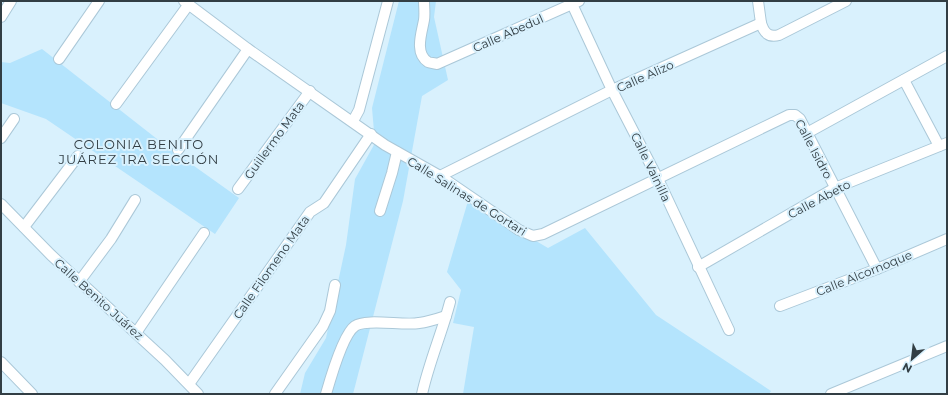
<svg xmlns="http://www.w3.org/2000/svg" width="948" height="395" viewBox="0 0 948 395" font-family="Montserrat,sans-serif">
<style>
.green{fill:#b4e4fd}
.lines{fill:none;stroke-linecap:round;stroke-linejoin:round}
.minor-casing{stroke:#abc8d8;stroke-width:12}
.minor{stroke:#fff;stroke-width:10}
.labels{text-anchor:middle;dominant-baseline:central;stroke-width:4;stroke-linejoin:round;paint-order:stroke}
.street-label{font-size:12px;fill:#323e44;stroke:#d9f1fd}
.neighbourhood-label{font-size:13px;letter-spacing:1px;fill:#323e44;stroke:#d9f1fd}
</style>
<rect width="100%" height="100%" fill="#d9f1fd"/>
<g class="green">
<path d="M 399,1 L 436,1 L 434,17 L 448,80 L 422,96 L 403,201 L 353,394 L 300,394 L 305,373 L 326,338 L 346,245 L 355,179 L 375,143 L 372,108 Z"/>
<path d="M 42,49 L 166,146 L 239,198 L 215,234 L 46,119 L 1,103 L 1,62 L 10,63 Z"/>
<path d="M 468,201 L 548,248 L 585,228 L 656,315 L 771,391 L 769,394 L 463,394 L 474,327 L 453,323 L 461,290 L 447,272 Z"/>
</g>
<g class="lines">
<g class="minor-casing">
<g id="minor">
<path d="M 184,1 L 248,49 L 385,145 L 440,176 L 519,230 L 533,236 L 543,234 L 789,115 L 795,115 L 800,119 L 877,269"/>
<path d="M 424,1 C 424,7 425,14 424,20 C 422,32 414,53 428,62 C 430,63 434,63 437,64 L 579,1"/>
<path d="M 758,1 L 761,23"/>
<path d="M 572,4 L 612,90 L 658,179 L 729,330"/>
<path d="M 1,17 L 11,1"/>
<path d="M 59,59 L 99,1"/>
<path d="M 904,80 L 939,146"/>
<path d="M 116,104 L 189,4"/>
<path d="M 353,121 L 359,110 L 388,1"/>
<path d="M 807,133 L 947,56"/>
<path d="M 1,138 L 14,119"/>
<path d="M 178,150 L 248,49"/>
<path d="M 440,176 L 612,90 L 761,23 C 764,33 769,38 779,35 L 846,1"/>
<path d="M 238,189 L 310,91"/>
<path d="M 1,204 L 51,255 L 165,360 L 198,394"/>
<path d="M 380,211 L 392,173 L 397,152"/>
<path d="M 24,227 L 78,156"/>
<path d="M 698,267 L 835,188 L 947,143"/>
<path d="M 79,282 L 111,239 L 135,200"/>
<path d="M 780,306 L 877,269 L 947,239"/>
<path d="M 136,333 L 204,233"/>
<path d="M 1,362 L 32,394"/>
<path d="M 189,384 L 310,212 L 324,203 L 371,134"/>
<path d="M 275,394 L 323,326 L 330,311 L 335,285"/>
<path d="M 326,394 C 330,380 343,334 355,326 C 366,318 404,326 419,323 C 428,322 437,319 446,316"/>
<path d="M 422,394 C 429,362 442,333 450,302"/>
<path d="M 831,394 L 947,346"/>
</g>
</g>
<use href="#minor" class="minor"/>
</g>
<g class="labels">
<g class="street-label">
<text transform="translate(508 33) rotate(-24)">Calle Abedul</text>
<text transform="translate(645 76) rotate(-24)">Calle Alizo</text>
<text transform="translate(274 140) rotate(-54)">Guillermo Mata</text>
<text transform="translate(814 149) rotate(62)">Calle Isidro</text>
<text transform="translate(651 167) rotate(64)">Calle Vainilla</text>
<text transform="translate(467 196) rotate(32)">Calle Salinas de Gortari</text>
<text transform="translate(819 199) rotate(-28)">Calle Abeto</text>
<text transform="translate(271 267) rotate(-55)">Calle Filomeno Mata</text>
<text transform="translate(864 273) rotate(-22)">Calle Alcornoque</text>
<text transform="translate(99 299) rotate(42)">Calle Benito Juárez</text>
</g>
<g class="neighbourhood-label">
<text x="139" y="144">COLONIA BENITO<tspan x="139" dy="15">JUÁREZ 1RA SECCIÓN</tspan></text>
</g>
</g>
<rect width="948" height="395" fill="none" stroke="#323e44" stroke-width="4"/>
<g transform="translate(912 359) rotate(208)" stroke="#d9f1fd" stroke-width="3" paint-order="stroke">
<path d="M0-3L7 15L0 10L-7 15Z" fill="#323e44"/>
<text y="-6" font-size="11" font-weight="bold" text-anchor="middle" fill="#323e44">N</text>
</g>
</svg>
